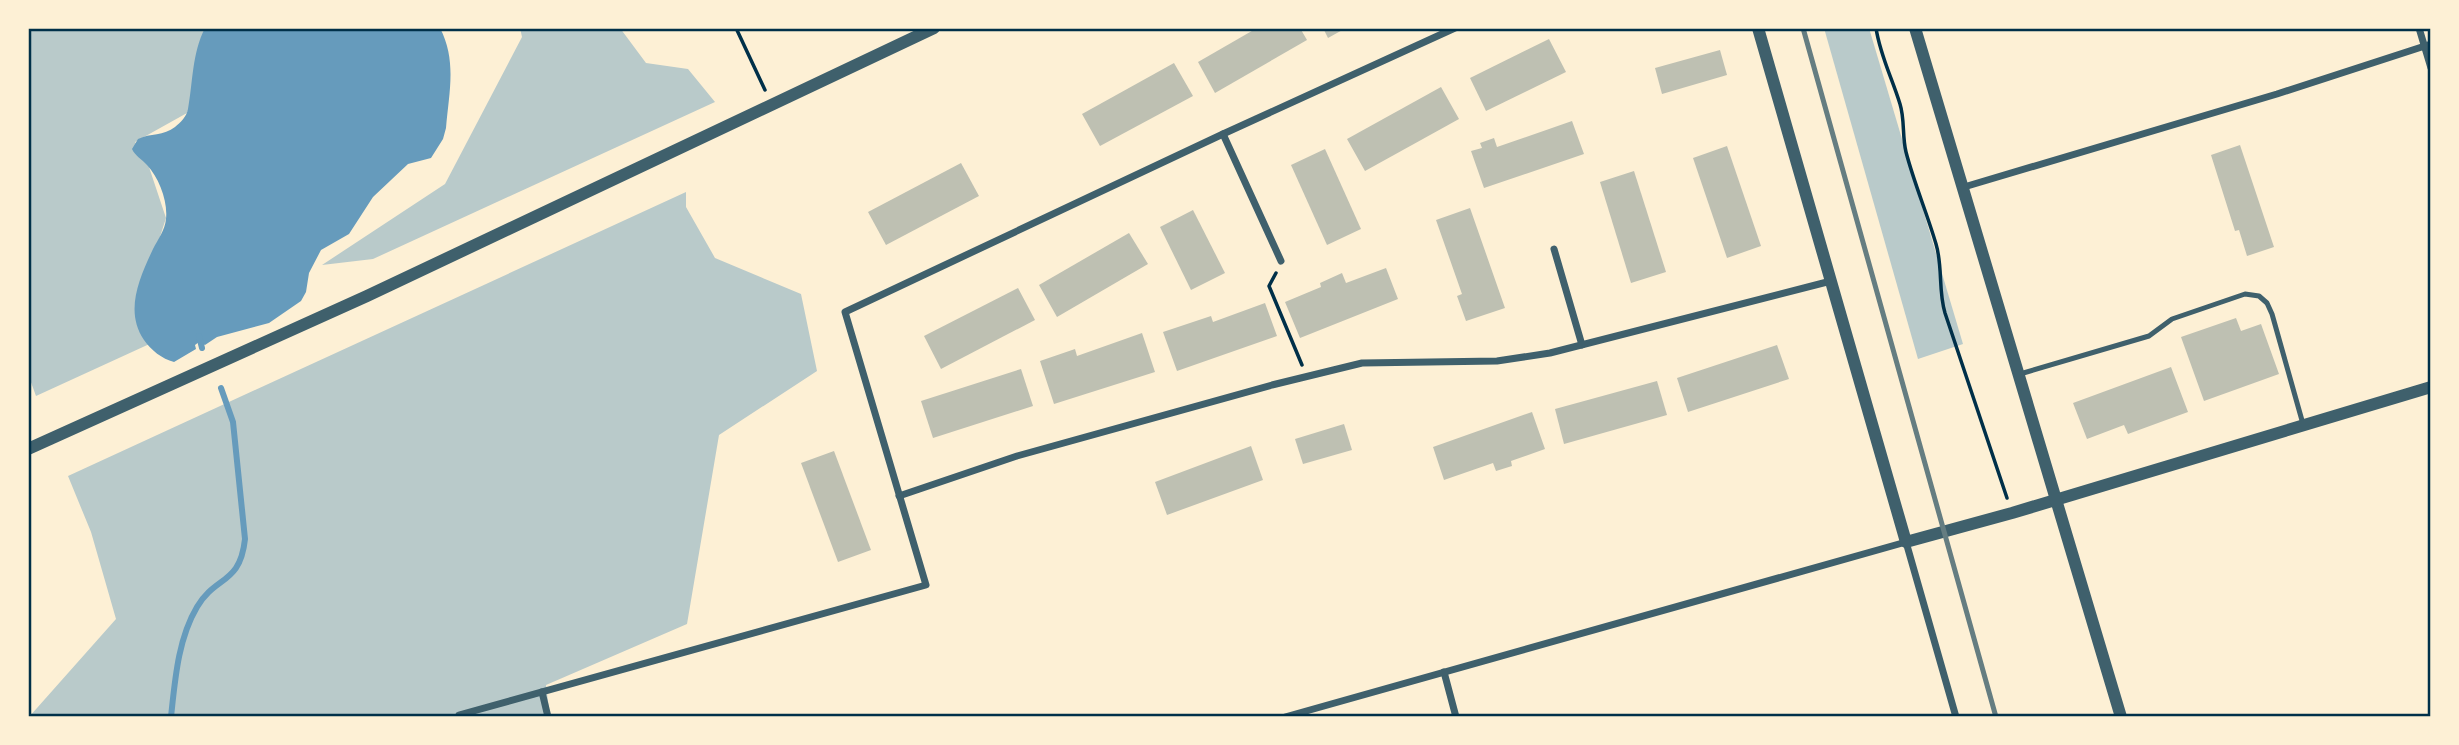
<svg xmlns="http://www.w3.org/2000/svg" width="2459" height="745" viewBox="0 0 2459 745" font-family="'Source Sans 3',sans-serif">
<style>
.green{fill:#b9caca}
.water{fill:#669bbc}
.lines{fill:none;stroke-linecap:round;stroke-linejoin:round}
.stream{stroke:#669bbc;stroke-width:6}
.building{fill:#bec0b2}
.path{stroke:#003049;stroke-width:3.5}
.service{stroke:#3f606c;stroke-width:5}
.minor{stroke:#3f606c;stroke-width:7}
.tertiary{stroke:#3f606c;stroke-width:12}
.rail{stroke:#657d81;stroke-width:5}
.neatline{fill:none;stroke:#003049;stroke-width:2.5}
</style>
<rect width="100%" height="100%" fill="#fdf0d5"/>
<g class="green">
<path d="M 28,28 L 226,28 L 187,113 L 135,142 L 149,167 L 166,218 L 135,315 L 156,341 L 36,396 L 28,374 Z"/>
<path d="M 520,28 L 620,28 L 646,63 L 688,69 L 715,102 L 373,259 L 322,265 L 445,184 L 522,37 Z"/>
<path d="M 1824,28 L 1869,28 L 1963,344 L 1918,359 Z"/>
<path d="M 686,192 L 686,207 L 715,258 L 801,294 L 817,371 L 719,435 L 687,624 L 546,685 L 550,717 L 29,717 L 116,619 L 91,532 L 68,476 Z"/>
</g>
<path class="water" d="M 205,28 L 440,28 C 457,61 449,92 446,128 L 443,139 L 431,158 L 408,164 L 373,197 L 349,234 L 321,250 L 309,273 L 306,292 L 301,301 L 269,323 L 217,337 L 205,345 L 199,342 L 195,345 L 196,349 L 174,362 C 162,359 151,350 144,340 C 124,311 140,277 153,249 C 158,239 165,230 166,219 C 168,201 159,178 147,165 C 142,159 135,156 132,149 L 138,139 C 150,133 164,136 175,127 C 180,123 187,116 188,109 C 193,82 192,53 205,28 Z"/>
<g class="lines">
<g class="stream">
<path d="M 199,336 L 202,348"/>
<path d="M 171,717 C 175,680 178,639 197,607 C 216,575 240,585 245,539 L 233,422 L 221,388"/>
</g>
</g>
<g class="building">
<path d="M 1257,28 L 1300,28 L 1307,40 L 1215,93 L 1198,62 Z"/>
<path d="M 1323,28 L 1346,28 L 1328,38 Z"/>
<path d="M 1549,39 L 1566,72 L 1486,111 L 1470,78 Z"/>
<path d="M 1720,50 L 1727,75 L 1662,94 L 1655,68 Z"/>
<path d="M 1174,63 L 1193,96 L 1100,146 L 1082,114 Z"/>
<path d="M 1441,87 L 1459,119 L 1365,171 L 1347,139 Z"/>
<path d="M 1572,121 L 1584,154 L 1484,188 L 1471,151 L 1482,148 L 1480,143 L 1494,138 L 1497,147 Z"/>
<path d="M 2240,145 L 2274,247 L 2247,256 L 2239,230 L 2235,231 L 2211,155 Z"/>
<path d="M 1727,146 L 1761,246 L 1727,258 L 1693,158 Z"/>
<path d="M 1325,149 L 1361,229 L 1327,245 L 1291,165 Z"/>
<path d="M 961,163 L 979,196 L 886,245 L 868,212 Z"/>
<path d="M 1634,171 L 1666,272 L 1631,283 L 1600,182 Z"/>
<path d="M 1470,208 L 1505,308 L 1466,321 L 1457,296 L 1462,294 L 1436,220 Z"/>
<path d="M 1193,210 L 1225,273 L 1191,290 L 1160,227 Z"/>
<path d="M 1129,233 L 1148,264 L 1057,317 L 1039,285 Z"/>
<path d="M 1386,268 L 1398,299 L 1300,338 L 1285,302 L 1321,287 L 1320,283 L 1342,273 L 1346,283 Z"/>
<path d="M 1018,288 L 1035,320 L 941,369 L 924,336 Z"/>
<path d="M 1265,303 L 1277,336 L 1177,371 L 1163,332 L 1211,316 L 1213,322 Z"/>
<path d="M 2236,318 L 2241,331 L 2261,324 L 2279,374 L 2204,401 L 2181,337 Z"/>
<path d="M 1142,333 L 1155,372 L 1054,404 L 1040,361 L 1075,349 L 1077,356 Z"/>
<path d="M 1777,345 L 1789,379 L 1688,412 L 1677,378 Z"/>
<path d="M 2171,367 L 2188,412 L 2128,434 L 2124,425 L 2087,439 L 2073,403 Z"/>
<path d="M 1021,369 L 1033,406 L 933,438 L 921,401 Z"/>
<path d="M 1657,381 L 1667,415 L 1564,444 L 1555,409 Z"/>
<path d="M 1532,412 L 1545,449 L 1511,461 L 1512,466 L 1496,471 L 1493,463 L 1444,480 L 1433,447 Z"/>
<path d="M 1344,424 L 1352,450 L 1303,464 L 1295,439 Z"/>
<path d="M 1251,446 L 1263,480 L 1167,515 L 1155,482 Z"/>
<path d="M 834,451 L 871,550 L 838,562 L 801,463 Z"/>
</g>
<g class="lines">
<g class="path">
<path d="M 736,28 L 765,90"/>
<path d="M 1876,28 C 1880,55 1892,78 1900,104 C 1905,120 1902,136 1906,152 C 1914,183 1927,213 1936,244 C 1943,267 1938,290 1945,313 L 2007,498"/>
<path d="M 1276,273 L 1269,286 L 1302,365"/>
</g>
<path class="service" d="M 2020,374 L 2149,336 L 2172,319 L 2245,294 L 2259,296 L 2267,303 L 2272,314 L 2303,424"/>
<g class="minor">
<path d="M 2419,28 L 2431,68"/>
<path d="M 1223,134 L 1281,261"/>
<path d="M 1964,187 L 2277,94 L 2431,44"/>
<path d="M 1554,249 L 1582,345"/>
<path d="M 899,496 L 1017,456 L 1272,385 L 1362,363 L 1497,361 L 1550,353 L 1831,281"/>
<path d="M 1444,672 L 1456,717"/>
<path d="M 542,692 L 548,717"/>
<path d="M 459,715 L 926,585 L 845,312 L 1223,134 L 1455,28"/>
<path d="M 1285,717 L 1906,542 L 1956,717"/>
</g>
<g class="tertiary">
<path d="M 1758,28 L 1906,542 L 2012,513 L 2431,387"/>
<path d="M 1915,28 L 2121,717"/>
<path d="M 28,449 L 367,296 L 934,28"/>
</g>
<path class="rail" d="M 1803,28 L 1996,717"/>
</g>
<rect width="2459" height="745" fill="none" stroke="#fdf0d5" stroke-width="60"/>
<rect x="30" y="30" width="2399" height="685" class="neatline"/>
</svg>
